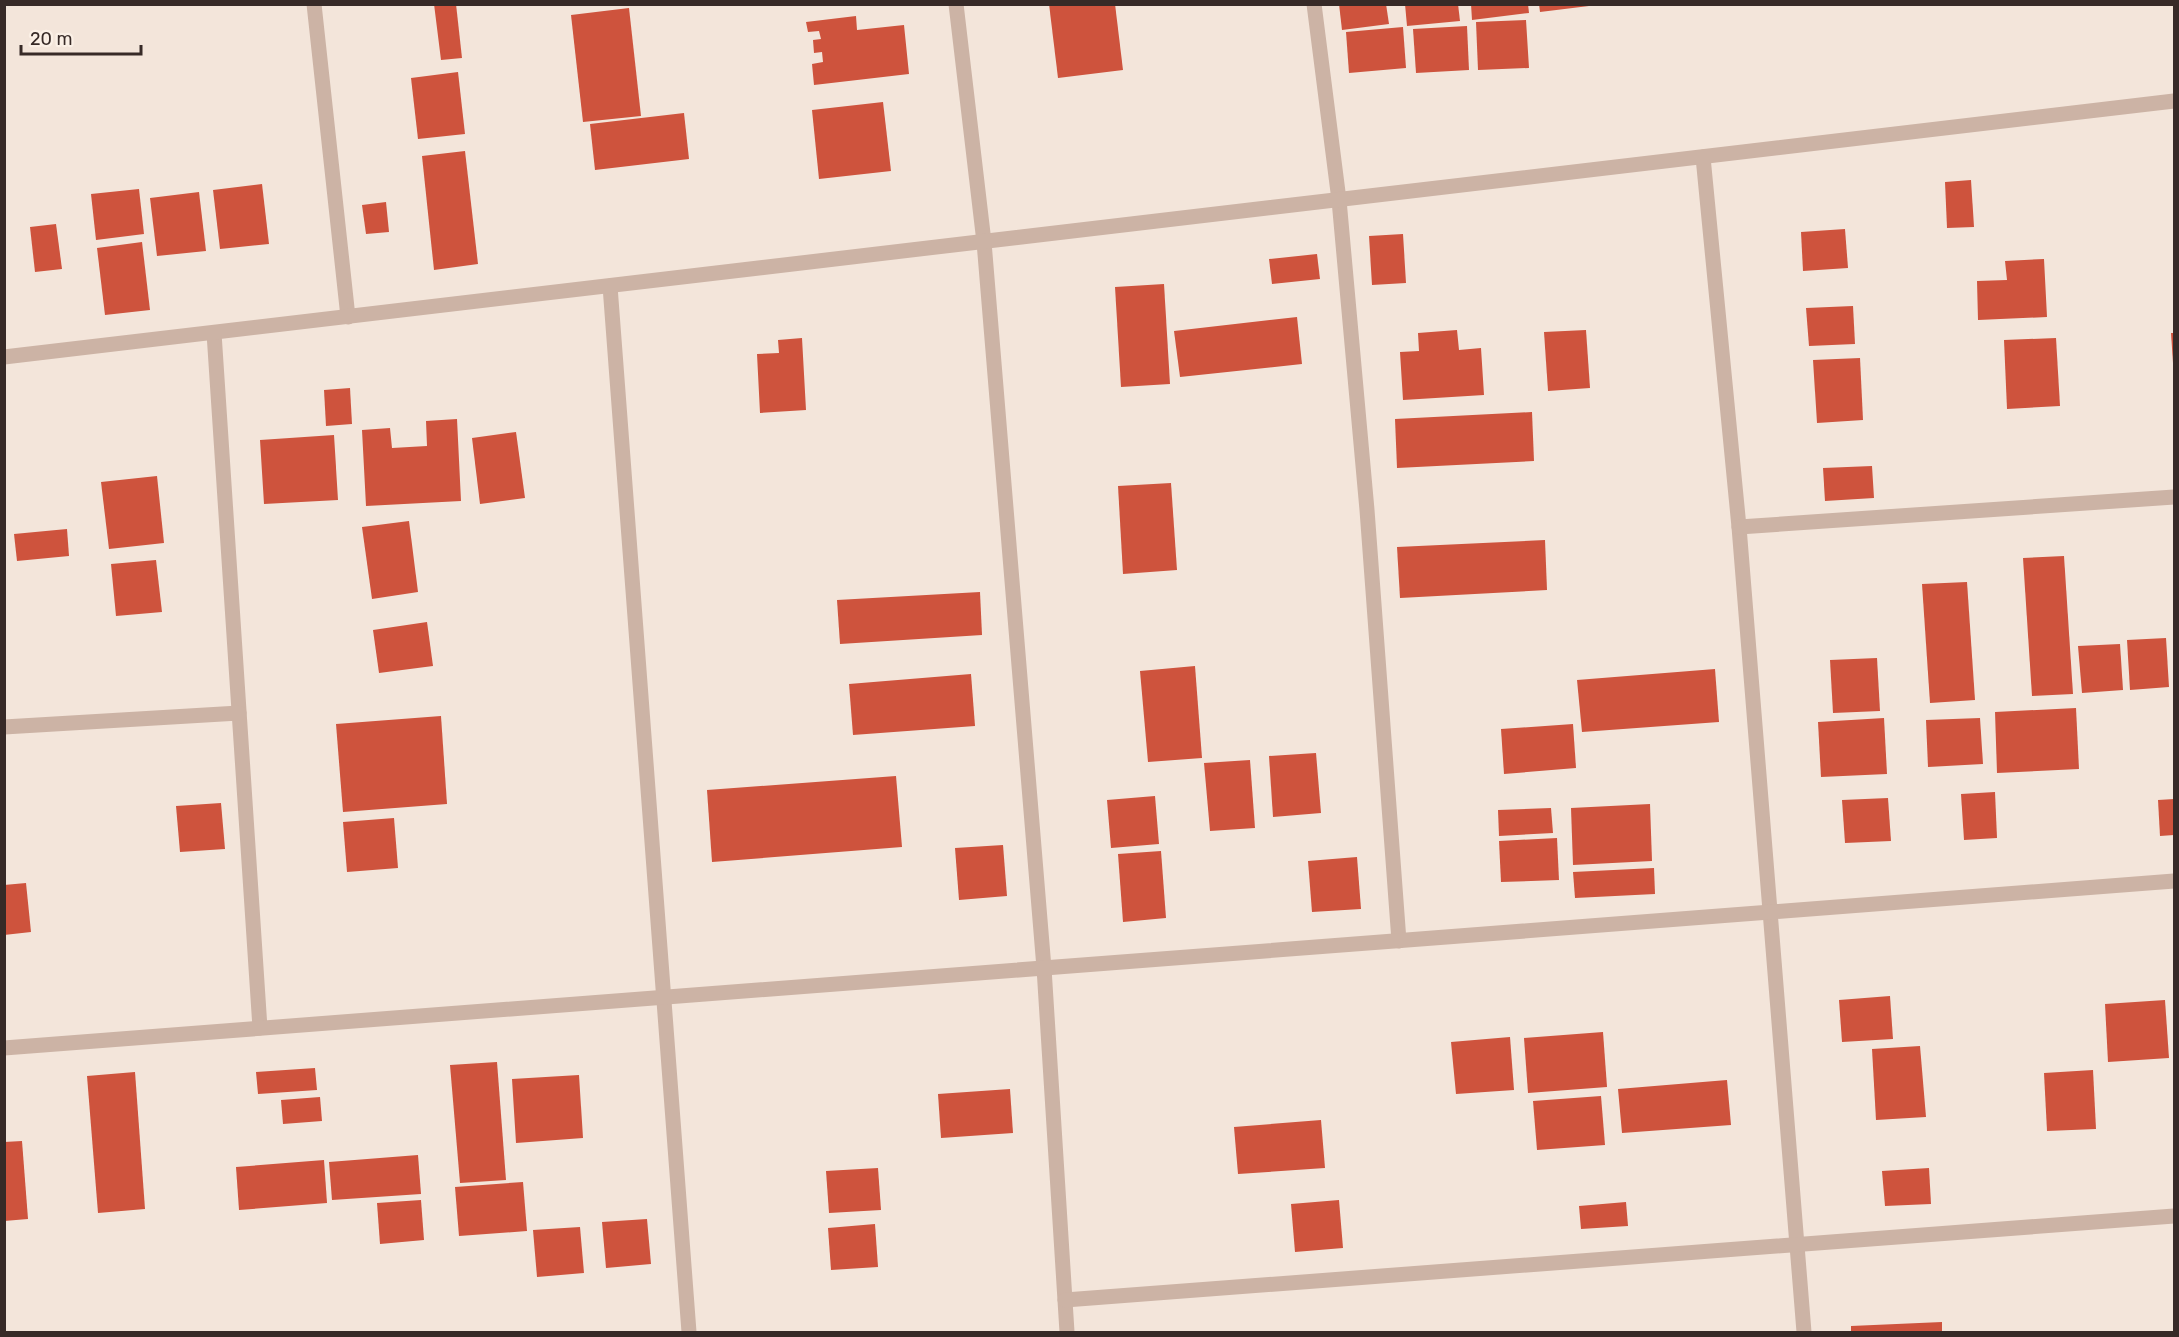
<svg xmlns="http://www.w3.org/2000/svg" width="2179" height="1337" viewBox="0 0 2179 1337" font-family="Rubik,sans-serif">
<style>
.building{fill:#ce533d}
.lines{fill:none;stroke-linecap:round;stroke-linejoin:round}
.street{stroke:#ccb3a5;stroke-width:15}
</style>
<rect width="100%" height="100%" fill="#f3e5da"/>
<g class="building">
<path d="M 434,4 L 456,4 L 462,58 L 441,60 Z"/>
<path d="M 1049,4 L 1115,4 L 1123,70 L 1058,78 Z"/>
<path d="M 1339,4 L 1386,4 L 1389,24 L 1342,30 Z"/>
<path d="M 1405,4 L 1458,4 L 1460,21 L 1407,26 Z"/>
<path d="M 1471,4 L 1528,4 L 1529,13 L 1472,20 Z"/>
<path d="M 1539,4 L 1589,4 L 1589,6 L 1540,12 Z"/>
<path d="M 629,8 L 641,116 L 583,122 L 571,15 Z"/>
<path d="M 856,16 L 857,30 L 904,25 L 909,74 L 814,85 L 812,64 L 823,62 L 822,52 L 814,53 L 813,40 L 821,39 L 819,31 L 808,32 L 806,22 Z"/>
<path d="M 1526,20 L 1529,68 L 1478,70 L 1476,22 Z"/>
<path d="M 1467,26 L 1469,70 L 1416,73 L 1413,29 Z"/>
<path d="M 1403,27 L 1406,68 L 1349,73 L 1346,32 Z"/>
<path d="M 458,72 L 465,134 L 418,139 L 411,78 Z"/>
<path d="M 883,102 L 891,171 L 819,179 L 812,110 Z"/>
<path d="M 684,113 L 689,159 L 595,170 L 590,124 Z"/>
<path d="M 465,151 L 478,264 L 434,270 L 422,156 Z"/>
<path d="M 1971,180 L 1974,227 L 1947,228 L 1945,182 Z"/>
<path d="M 262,184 L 269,244 L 220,249 L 213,190 Z"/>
<path d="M 139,189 L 144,234 L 96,240 L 91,194 Z"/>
<path d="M 199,192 L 206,251 L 157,256 L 150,198 Z"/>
<path d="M 386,202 L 389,232 L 366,234 L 362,205 Z"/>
<path d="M 56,224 L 62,269 L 35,272 L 30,227 Z"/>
<path d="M 1845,229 L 1848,268 L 1803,271 L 1801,232 Z"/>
<path d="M 1403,234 L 1406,283 L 1372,285 L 1369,236 Z"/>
<path d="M 142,242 L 150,310 L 105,315 L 97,248 Z"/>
<path d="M 1317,254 L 1320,279 L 1272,284 L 1269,259 Z"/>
<path d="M 2044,259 L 2047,317 L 1978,320 L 1977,281 L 2007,280 L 2005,261 Z"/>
<path d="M 1164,284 L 1170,384 L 1121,387 L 1115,287 Z"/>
<path d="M 1853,306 L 1855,344 L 1809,346 L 1806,308 Z"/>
<path d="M 1297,317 L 1302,364 L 1180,377 L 1174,331 Z"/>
<path d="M 1457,330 L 1459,350 L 1481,348 L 1484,395 L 1403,400 L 1400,352 L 1419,351 L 1418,333 Z"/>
<path d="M 1586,330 L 1590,388 L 1548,391 L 1544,332 Z"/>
<path d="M 2171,333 L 2174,333 L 2174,363 L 2173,363 Z"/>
<path d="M 802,338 L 806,410 L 760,413 L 757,354 L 779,353 L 778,340 Z"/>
<path d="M 2056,338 L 2060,406 L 2007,409 L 2004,340 Z"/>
<path d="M 1860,358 L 1863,420 L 1817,423 L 1813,360 Z"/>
<path d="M 350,388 L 352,424 L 326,426 L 324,390 Z"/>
<path d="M 1532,412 L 1534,461 L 1397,468 L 1395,419 Z"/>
<path d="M 457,419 L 461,501 L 366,506 L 362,430 L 390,428 L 392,448 L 427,446 L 426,421 Z"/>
<path d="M 516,432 L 525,498 L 480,504 L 472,438 Z"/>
<path d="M 334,435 L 338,500 L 264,504 L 260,440 Z"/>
<path d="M 1872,466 L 1874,498 L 1825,501 L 1823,468 Z"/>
<path d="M 157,476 L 164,543 L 109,549 L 101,482 Z"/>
<path d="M 1171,483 L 1177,570 L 1123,574 L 1118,486 Z"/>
<path d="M 409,521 L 418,592 L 372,599 L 362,527 Z"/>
<path d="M 67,529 L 69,556 L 17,561 L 14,534 Z"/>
<path d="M 1545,540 L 1547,590 L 1400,598 L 1397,547 Z"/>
<path d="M 2064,556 L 2073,694 L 2032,696 L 2023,558 Z"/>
<path d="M 156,560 L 162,612 L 116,616 L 111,564 Z"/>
<path d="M 1967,582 L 1975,700 L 1930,703 L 1922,584 Z"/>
<path d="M 980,592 L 982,635 L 840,644 L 837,600 Z"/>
<path d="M 427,622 L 433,666 L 379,673 L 373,630 Z"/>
<path d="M 2166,638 L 2169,687 L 2130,690 L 2127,640 Z"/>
<path d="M 2120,644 L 2123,690 L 2082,693 L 2078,646 Z"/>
<path d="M 1877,658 L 1880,711 L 1833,713 L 1830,660 Z"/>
<path d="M 1195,666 L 1202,758 L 1148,762 L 1140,671 Z"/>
<path d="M 1715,669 L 1719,722 L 1582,732 L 1577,680 Z"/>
<path d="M 971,674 L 975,726 L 853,735 L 849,684 Z"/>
<path d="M 2076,708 L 2079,769 L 1997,773 L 1995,712 Z"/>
<path d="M 441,716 L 447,804 L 343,812 L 336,724 Z"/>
<path d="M 1884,718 L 1887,774 L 1821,777 L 1818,722 Z"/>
<path d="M 1980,718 L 1983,764 L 1928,767 L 1926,720 Z"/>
<path d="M 1573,724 L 1576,768 L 1504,774 L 1501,729 Z"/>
<path d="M 1316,753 L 1321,813 L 1273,817 L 1269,756 Z"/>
<path d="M 1250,760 L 1255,828 L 1210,831 L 1204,763 Z"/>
<path d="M 896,776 L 902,847 L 712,862 L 707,790 Z"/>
<path d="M 1995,792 L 1997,838 L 1964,840 L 1961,794 Z"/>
<path d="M 1155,796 L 1159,844 L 1111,848 L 1107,800 Z"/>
<path d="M 1888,798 L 1891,841 L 1845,843 L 1842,800 Z"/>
<path d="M 2174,799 L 2174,835 L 2160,836 L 2158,800 Z"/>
<path d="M 221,803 L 225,849 L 180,852 L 176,806 Z"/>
<path d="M 1650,804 L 1652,861 L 1573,865 L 1571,808 Z"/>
<path d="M 1551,808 L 1553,833 L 1499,836 L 1498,810 Z"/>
<path d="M 394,818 L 398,868 L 347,872 L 343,822 Z"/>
<path d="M 1557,838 L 1559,880 L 1501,882 L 1499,841 Z"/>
<path d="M 1003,845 L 1007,896 L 959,900 L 955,848 Z"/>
<path d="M 1161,851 L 1166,918 L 1123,922 L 1118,854 Z"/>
<path d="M 1357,857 L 1361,909 L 1312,912 L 1308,861 Z"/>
<path d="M 1654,868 L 1655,894 L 1575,898 L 1573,872 Z"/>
<path d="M 26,883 L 31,932 L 4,935 L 4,885 Z"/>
<path d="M 1890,996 L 1893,1039 L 1842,1042 L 1839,1000 Z"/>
<path d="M 2165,1000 L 2169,1058 L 2108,1062 L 2105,1004 Z"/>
<path d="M 1603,1032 L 1607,1087 L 1528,1093 L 1524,1038 Z"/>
<path d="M 1510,1037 L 1514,1090 L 1456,1094 L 1451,1042 Z"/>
<path d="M 1920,1046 L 1926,1117 L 1876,1120 L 1872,1049 Z"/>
<path d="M 497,1062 L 506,1180 L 460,1183 L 450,1065 Z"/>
<path d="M 315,1068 L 317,1090 L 258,1094 L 256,1072 Z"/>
<path d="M 2093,1070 L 2096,1129 L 2047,1131 L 2044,1073 Z"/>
<path d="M 135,1072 L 145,1209 L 98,1213 L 87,1076 Z"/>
<path d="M 579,1075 L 583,1138 L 516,1143 L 512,1079 Z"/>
<path d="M 1727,1080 L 1731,1125 L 1622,1133 L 1618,1089 Z"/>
<path d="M 1010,1089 L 1013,1133 L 941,1138 L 938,1094 Z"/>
<path d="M 1601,1096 L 1605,1145 L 1537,1150 L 1533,1101 Z"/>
<path d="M 320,1097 L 322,1121 L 283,1124 L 281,1100 Z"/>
<path d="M 1321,1120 L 1325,1168 L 1238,1174 L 1234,1127 Z"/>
<path d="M 22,1141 L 28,1219 L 4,1221 L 4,1142 Z"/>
<path d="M 418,1155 L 421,1194 L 332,1200 L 329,1162 Z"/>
<path d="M 324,1160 L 327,1203 L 239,1210 L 236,1167 Z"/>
<path d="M 878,1168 L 881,1210 L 829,1213 L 826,1171 Z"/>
<path d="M 1929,1168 L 1931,1204 L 1885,1206 L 1882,1171 Z"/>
<path d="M 523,1182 L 527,1231 L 459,1236 L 455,1187 Z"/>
<path d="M 421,1200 L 424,1240 L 380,1244 L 377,1203 Z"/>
<path d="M 1339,1200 L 1343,1248 L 1295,1252 L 1291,1204 Z"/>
<path d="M 1626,1202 L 1628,1226 L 1581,1229 L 1579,1206 Z"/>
<path d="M 647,1219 L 651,1264 L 606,1268 L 602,1222 Z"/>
<path d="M 875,1224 L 878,1267 L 831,1270 L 828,1228 Z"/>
<path d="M 580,1227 L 584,1273 L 537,1277 L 533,1230 Z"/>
<path d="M 1942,1322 L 1942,1332 L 1851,1332 L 1851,1326 Z"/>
</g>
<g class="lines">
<g class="street">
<path d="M 314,4 L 348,317"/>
<path d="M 956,4 L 984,242 L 1044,968 L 1067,1332"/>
<path d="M 1314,4 L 1339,200 L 1367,510 L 1399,941"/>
<path d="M 1703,157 L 1739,527 L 1804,1332"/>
<path d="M 610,286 L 689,1332"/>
<path d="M 214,333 L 260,1028"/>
<path d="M 4,357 L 2174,101"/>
<path d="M 1739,527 L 2174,497"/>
<path d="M 4,727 L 239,713"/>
<path d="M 4,1048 L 2174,881"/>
<path d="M 1065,1300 L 2174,1216"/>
</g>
</g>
<rect width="2179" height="1337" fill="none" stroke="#372a27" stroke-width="12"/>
<path d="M21 45v9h120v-9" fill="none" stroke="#372a27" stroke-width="3"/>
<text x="30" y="45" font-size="18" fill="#372a27" stroke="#fbf0e6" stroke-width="4.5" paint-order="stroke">20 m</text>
</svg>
